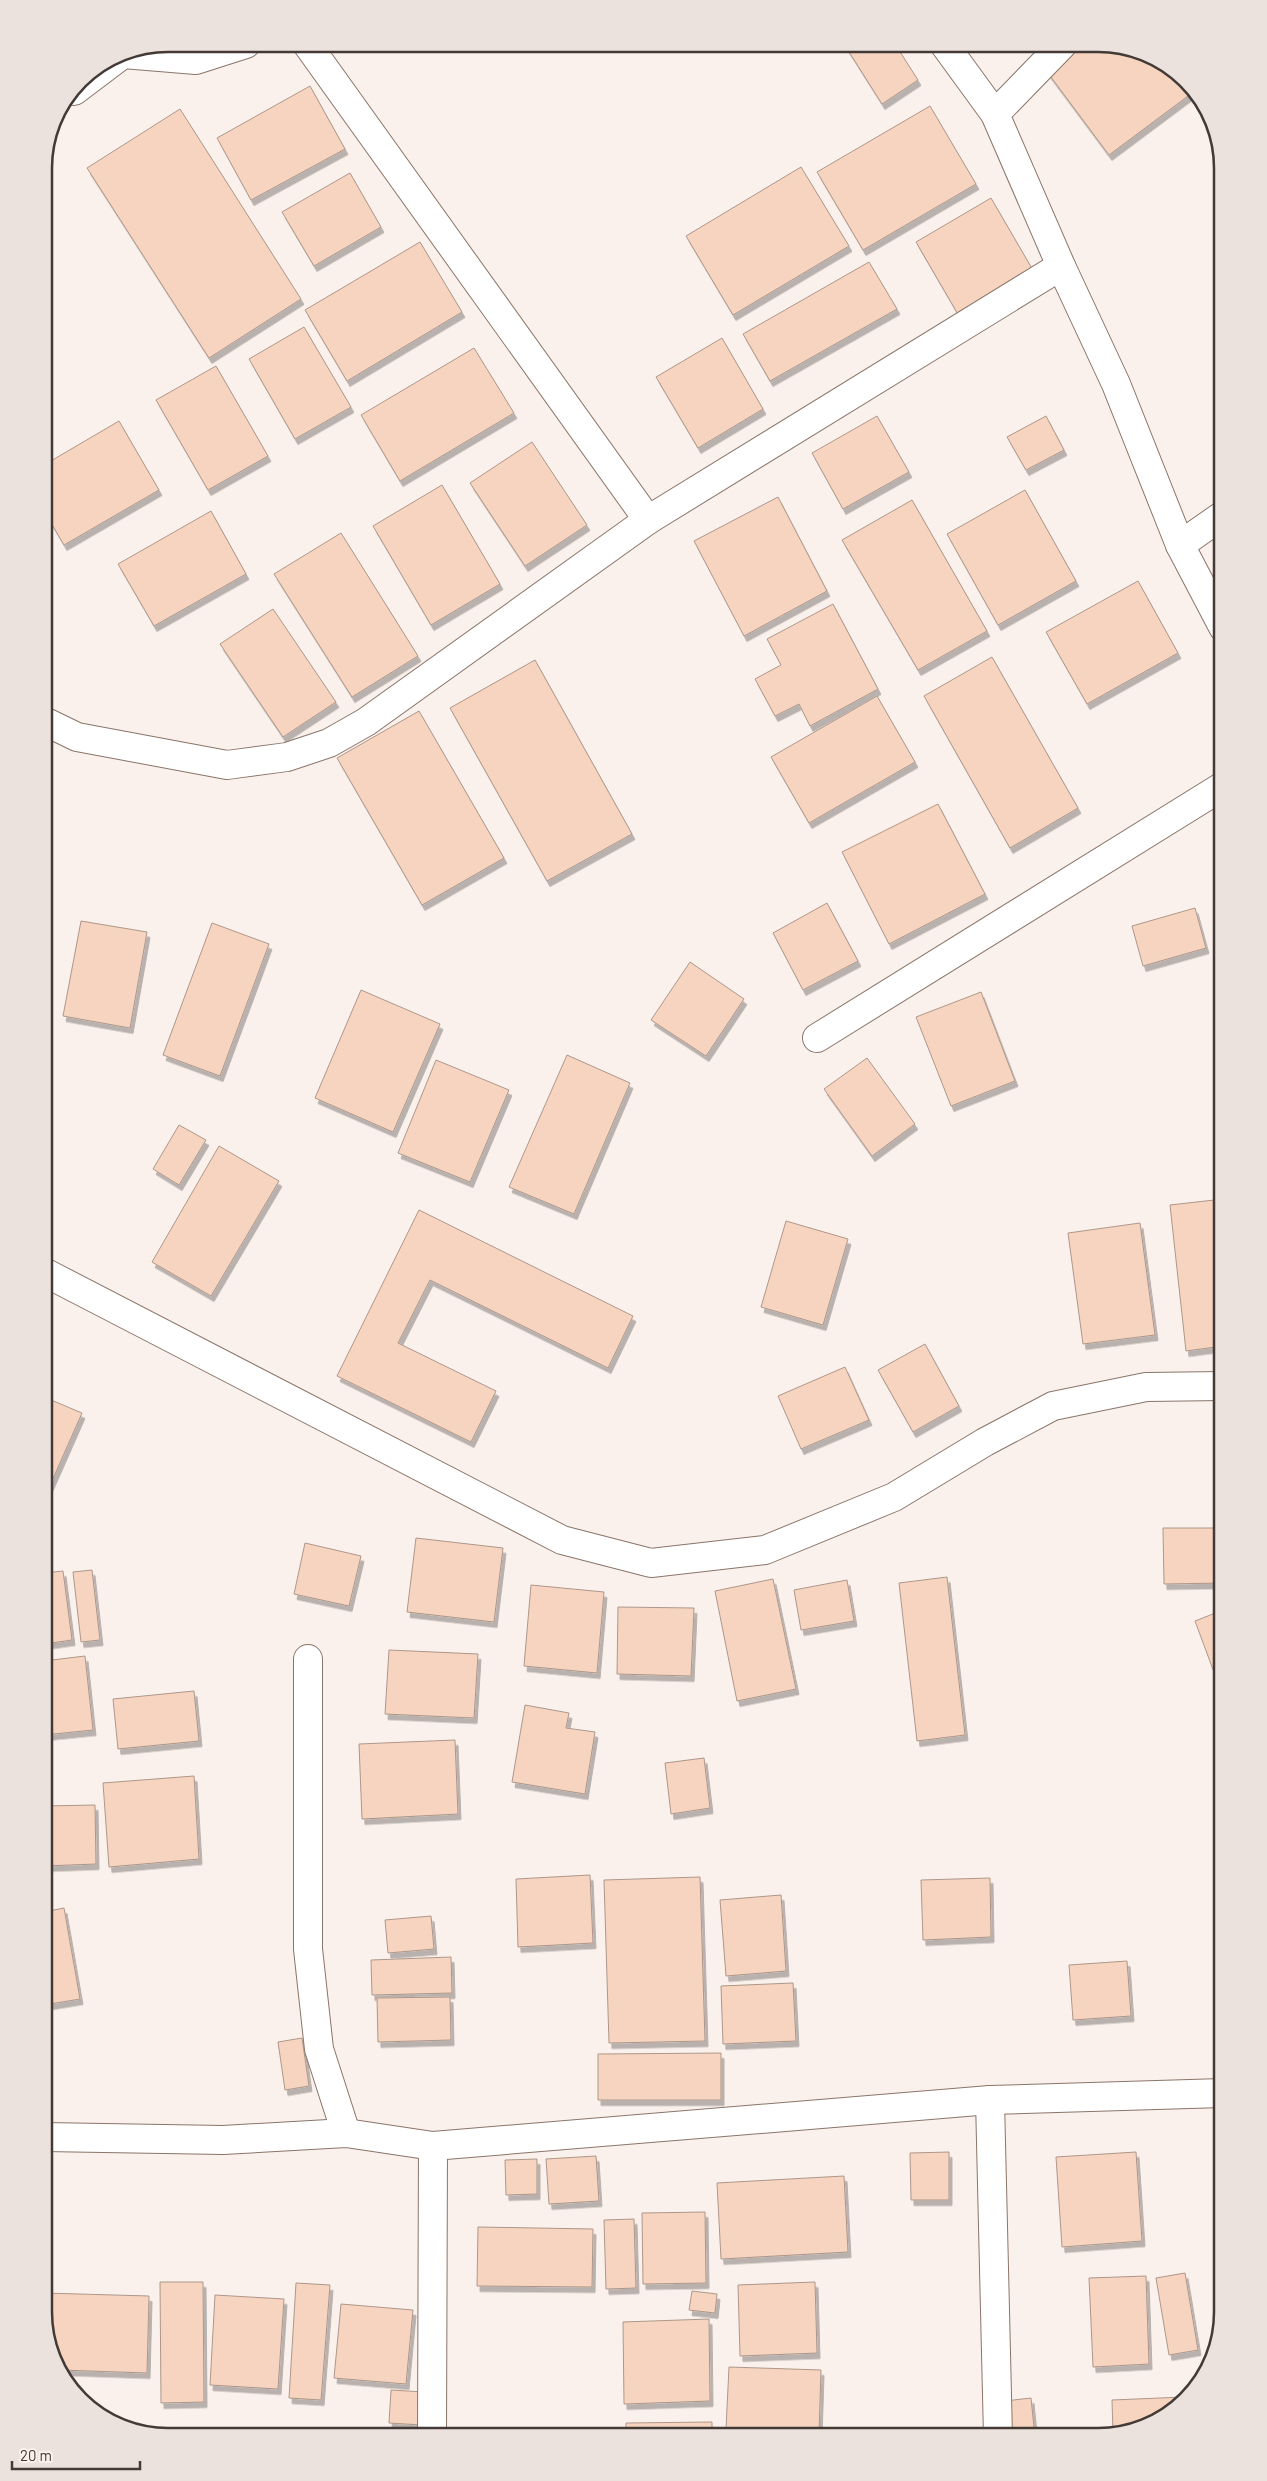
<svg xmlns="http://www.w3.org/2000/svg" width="1267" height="2481" viewBox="0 0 1267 2481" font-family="Barlow,sans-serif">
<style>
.building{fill:#f7d4bf;stroke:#ad978a;filter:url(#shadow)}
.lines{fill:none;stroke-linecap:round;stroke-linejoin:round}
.minor-casing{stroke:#8a7569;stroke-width:30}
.minor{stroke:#fff;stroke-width:28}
.rim{fill:none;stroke:#433a35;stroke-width:2.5}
</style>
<defs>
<filter id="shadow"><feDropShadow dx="3" dy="5.5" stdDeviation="0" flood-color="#0004"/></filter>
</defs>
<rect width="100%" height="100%" fill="#fbf1ec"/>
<g class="building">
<path d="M 844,44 L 895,44 L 918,80 L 882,104 Z"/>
<path d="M 1078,44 L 1107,44 L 1174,69 L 1192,93 L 1109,155 L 1045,69 Z"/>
<path d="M 310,86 L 345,149 L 251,200 L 217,138 Z"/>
<path d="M 930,106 L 976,184 L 863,250 L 817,172 Z"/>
<path d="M 180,109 L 301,299 L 209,358 L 87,168 Z"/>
<path d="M 801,167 L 849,246 L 733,315 L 686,236 Z"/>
<path d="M 350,173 L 381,227 L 314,266 L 282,212 Z"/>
<path d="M 991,198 L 1034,272 L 959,316 L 916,242 Z"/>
<path d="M 420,242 L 462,312 L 347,381 L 305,310 Z"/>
<path d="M 869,262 L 897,309 L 770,381 L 743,334 Z"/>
<path d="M 304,327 L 351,407 L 295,439 L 249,359 Z"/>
<path d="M 722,338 L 763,409 L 698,448 L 656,377 Z"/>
<path d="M 474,348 L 514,413 L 400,481 L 361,415 Z"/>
<path d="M 216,366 L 268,456 L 208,490 L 156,400 Z"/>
<path d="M 877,416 L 909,472 L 843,509 L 812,453 Z"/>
<path d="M 1046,416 L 1064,450 L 1026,470 L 1007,437 Z"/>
<path d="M 119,421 L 159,490 L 64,545 L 44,511 L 44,465 Z"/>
<path d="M 532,442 L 587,525 L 525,566 L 470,483 Z"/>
<path d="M 442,485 L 500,584 L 431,625 L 373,526 Z"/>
<path d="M 1025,490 L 1076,581 L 998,625 L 947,534 Z"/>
<path d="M 778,497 L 827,591 L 744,636 L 694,541 Z"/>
<path d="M 912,500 L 987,631 L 918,670 L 842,540 Z"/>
<path d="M 211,511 L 246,574 L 154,626 L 118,564 Z"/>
<path d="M 341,533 L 418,656 L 352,697 L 274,574 Z"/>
<path d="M 1138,581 L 1178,653 L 1087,704 L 1046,632 Z"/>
<path d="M 833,604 L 878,689 L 810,726 L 799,704 L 775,716 L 755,679 L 781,665 L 767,639 Z"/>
<path d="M 273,609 L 336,702 L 283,737 L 220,644 Z"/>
<path d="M 992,657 L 1078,808 L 1010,848 L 924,696 Z"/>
<path d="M 535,660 L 632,834 L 547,881 L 450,708 Z"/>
<path d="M 877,696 L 915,762 L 809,823 L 771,757 Z"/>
<path d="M 419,711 L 504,858 L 422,905 L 337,758 Z"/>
<path d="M 938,804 L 985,894 L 889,944 L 842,852 Z"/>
<path d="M 827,903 L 858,961 L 803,990 L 773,933 Z"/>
<path d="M 1195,908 L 1206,948 L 1143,966 L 1132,926 Z"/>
<path d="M 81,921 L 147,932 L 130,1028 L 63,1016 Z"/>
<path d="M 212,923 L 269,944 L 220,1076 L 163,1055 Z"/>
<path d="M 690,962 L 744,999 L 706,1056 L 651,1020 Z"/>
<path d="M 361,990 L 440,1024 L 393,1132 L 315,1098 Z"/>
<path d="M 981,992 L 1015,1081 L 951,1106 L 916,1017 Z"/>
<path d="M 567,1055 L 630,1083 L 574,1214 L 509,1187 Z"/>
<path d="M 867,1058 L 915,1124 L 872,1156 L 824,1089 Z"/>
<path d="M 436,1060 L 509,1090 L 470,1182 L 398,1153 Z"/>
<path d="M 179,1125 L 206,1140 L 179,1185 L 153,1169 Z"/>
<path d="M 219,1146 L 279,1181 L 211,1296 L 152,1262 Z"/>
<path d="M 1223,1199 L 1223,1346 L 1186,1351 L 1170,1205 Z"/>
<path d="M 419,1210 L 633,1316 L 608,1368 L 430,1280 L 398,1343 L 496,1391 L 471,1442 L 337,1376 Z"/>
<path d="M 786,1221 L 848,1239 L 823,1325 L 761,1307 Z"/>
<path d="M 1140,1223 L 1155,1335 L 1083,1344 L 1068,1233 Z"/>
<path d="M 925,1344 L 959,1406 L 913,1432 L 878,1370 Z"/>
<path d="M 845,1367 L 869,1420 L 801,1449 L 778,1396 Z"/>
<path d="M 44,1397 L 82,1413 L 44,1499 Z"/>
<path d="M 1163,1528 L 1223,1528 L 1223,1583 L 1164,1584 Z"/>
<path d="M 416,1538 L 503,1548 L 494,1622 L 407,1612 Z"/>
<path d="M 305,1543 L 361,1556 L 349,1606 L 294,1594 Z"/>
<path d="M 92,1570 L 100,1640 L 81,1642 L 73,1572 Z"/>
<path d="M 63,1571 L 72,1640 L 44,1644 L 44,1573 Z"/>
<path d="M 947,1577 L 965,1735 L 917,1741 L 899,1583 Z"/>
<path d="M 773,1579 L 796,1689 L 737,1701 L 715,1591 Z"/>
<path d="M 847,1580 L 854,1621 L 801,1630 L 794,1590 Z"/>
<path d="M 531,1585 L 604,1592 L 597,1673 L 524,1666 Z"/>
<path d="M 618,1607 L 694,1608 L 691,1676 L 617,1674 Z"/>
<path d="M 1223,1610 L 1223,1672 L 1215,1675 L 1195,1621 Z"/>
<path d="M 389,1650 L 478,1654 L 474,1718 L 385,1714 Z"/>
<path d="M 85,1656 L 93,1730 L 44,1735 L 44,1661 Z"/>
<path d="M 194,1691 L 199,1741 L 118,1749 L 113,1699 Z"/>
<path d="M 525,1705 L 569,1713 L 566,1728 L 595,1732 L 585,1794 L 512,1782 Z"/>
<path d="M 455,1740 L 458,1814 L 362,1819 L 359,1744 Z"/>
<path d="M 704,1758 L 710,1808 L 671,1814 L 665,1763 Z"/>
<path d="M 194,1776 L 199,1859 L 109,1867 L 103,1783 Z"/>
<path d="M 95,1805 L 96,1864 L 44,1866 L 44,1806 Z"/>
<path d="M 590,1875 L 593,1943 L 518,1947 L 516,1879 Z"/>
<path d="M 700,1877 L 705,2041 L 609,2043 L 604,1880 Z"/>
<path d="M 990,1878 L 991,1937 L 923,1940 L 921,1880 Z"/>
<path d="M 781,1895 L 786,1971 L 726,1976 L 720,1900 Z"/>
<path d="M 64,1908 L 80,1999 L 44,2005 L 44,1912 Z"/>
<path d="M 431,1916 L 434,1949 L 388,1953 L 385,1920 Z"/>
<path d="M 451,1957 L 452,1993 L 372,1995 L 371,1960 Z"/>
<path d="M 1127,1961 L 1131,2016 L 1073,2020 L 1069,1965 Z"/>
<path d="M 793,1983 L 796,2041 L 723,2044 L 721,1986 Z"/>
<path d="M 450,1997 L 451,2040 L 378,2042 L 377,1998 Z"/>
<path d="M 302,2038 L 309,2086 L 285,2090 L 278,2042 Z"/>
<path d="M 721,2053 L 721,2100 L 598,2100 L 598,2054 Z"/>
<path d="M 949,2152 L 949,2200 L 911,2200 L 910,2153 Z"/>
<path d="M 1136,2152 L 1142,2241 L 1062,2247 L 1056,2157 Z"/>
<path d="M 596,2156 L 599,2201 L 549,2204 L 546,2159 Z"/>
<path d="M 537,2159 L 537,2194 L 506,2195 L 505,2160 Z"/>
<path d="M 844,2176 L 848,2252 L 721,2259 L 717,2183 Z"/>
<path d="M 705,2212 L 706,2283 L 643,2284 L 642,2213 Z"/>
<path d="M 634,2219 L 636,2288 L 606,2289 L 604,2220 Z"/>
<path d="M 478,2227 L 593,2229 L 592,2287 L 477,2286 Z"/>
<path d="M 1185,2273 L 1198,2350 L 1169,2355 L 1156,2278 Z"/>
<path d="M 1146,2276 L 1149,2364 L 1093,2367 L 1089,2278 Z"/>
<path d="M 160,2282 L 203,2282 L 204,2402 L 161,2403 Z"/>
<path d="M 815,2282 L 817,2353 L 740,2356 L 738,2285 Z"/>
<path d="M 296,2283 L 330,2285 L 321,2400 L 289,2398 Z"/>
<path d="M 692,2291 L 717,2294 L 715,2313 L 689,2310 Z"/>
<path d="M 44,2293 L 149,2296 L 147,2373 L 61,2370 L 53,2360 L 44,2312 Z"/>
<path d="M 215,2295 L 284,2299 L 278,2389 L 210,2385 Z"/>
<path d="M 341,2304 L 413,2310 L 406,2384 L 334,2378 Z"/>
<path d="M 709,2319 L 710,2401 L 624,2404 L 623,2322 Z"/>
<path d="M 729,2367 L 821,2370 L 819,2433 L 726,2429 Z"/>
<path d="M 391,2390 L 424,2392 L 422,2425 L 389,2423 Z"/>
<path d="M 1184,2397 L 1146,2428 L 1113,2434 L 1112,2400 Z"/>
<path d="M 1031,2398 L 1035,2437 L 1009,2437 L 1005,2401 Z"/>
<path d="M 712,2422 L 712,2437 L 626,2437 L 626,2423 Z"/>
<path d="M 280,2434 L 281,2437 L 259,2437 Z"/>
</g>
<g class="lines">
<g class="minor-casing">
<g id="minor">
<path d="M 307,44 L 648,520"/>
<path d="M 944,44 L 995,114 L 1061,266 L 1116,384 L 1180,545 L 1223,627"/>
<path d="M 74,91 L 123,54 L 196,60 L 246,44"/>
<path d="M 995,114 L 1063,44"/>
<path d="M 1180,545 L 1223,515"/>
<path d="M 44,721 L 77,737 L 227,765 L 287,757 L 329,743 L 366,722 L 648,520 L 1061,266"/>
<path d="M 817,1038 L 1223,786"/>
<path d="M 44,1272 L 562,1540 L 651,1563 L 765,1550 L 894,1497 L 985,1442 L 1053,1406 L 1146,1387 L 1223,1386"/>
<path d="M 308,1659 L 308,1949 L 319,2049 L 346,2133"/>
<path d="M 990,2100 L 998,2437"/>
<path d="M 44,2137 L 223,2140 L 346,2133 L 433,2146 L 990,2100 L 1223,2093"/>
<path d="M 432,2437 L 433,2146"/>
</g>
</g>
<use href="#minor" class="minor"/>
</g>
<path d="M0 0H1267V2481H0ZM168 52H1098A116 116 0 0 1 1214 168V2312A116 116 0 0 1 1098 2428H168A116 116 0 0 1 52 2312V168A116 116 0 0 1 168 52Z" fill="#ece2dd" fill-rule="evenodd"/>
<path class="rim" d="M168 52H1098A116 116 0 0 1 1214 168V2312A116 116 0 0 1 1098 2428H168A116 116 0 0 1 52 2312V168A116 116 0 0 1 168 52Z"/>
<path d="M12 2461v8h128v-8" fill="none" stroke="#433a35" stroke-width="2.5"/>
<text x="20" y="2461" font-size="15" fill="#433a35" stroke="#fbf1ec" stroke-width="4" paint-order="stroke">20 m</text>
</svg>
